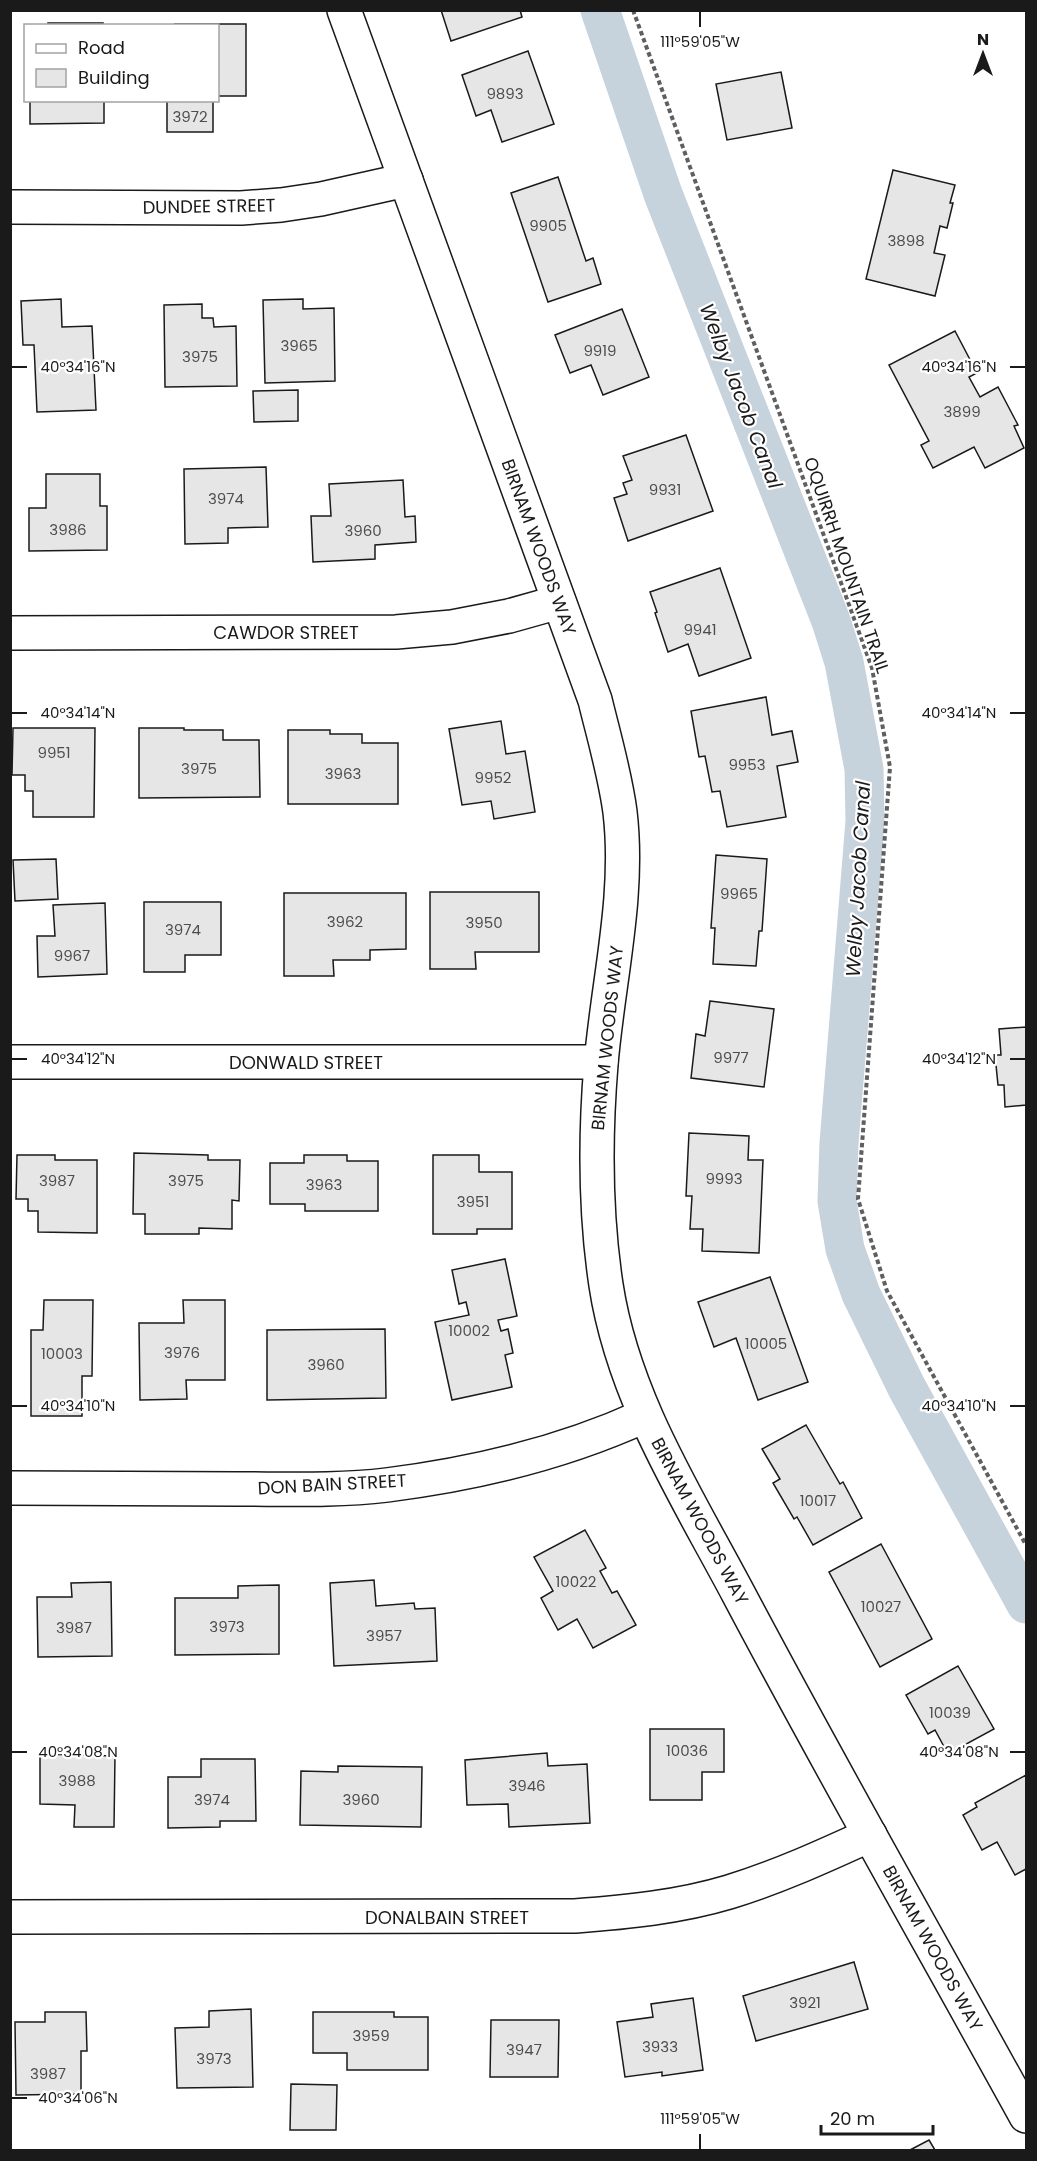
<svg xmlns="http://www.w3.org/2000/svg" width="1037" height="2161" viewBox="0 0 1037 2161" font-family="Poppins,sans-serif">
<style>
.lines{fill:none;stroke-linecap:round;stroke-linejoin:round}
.canal{stroke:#c6d2dc;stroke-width:39}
.building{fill:#e6e6e6;stroke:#1a1a1a;stroke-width:1.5}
.minor-casing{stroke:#1a1a1a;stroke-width:36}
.path{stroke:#5f5f5f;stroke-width:4;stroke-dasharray:4.5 3;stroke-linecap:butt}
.minor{stroke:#fff;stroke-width:33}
.ticks{fill:none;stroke:#1a1a1a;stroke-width:2}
.labels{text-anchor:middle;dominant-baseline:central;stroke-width:4.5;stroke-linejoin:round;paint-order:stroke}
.number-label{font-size:15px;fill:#4d4d4d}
.street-label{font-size:18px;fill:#1a1a1a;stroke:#fff}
.water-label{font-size:20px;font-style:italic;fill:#1a1a1a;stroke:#fff}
.ticks-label{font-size:15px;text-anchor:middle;fill:#1a1a1a;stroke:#fff;stroke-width:4.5;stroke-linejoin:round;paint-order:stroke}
</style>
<rect width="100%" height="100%" fill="#fff"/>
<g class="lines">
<path class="canal" d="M 600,10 L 663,194 L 831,621 L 844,662 L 864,769 L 865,821 L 839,1143 L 837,1201 L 845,1249 L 861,1294 L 907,1388 L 1026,1604"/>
</g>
<g class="building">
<path d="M 441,10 L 520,10 L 522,17 L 451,41 Z"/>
<rect x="48" y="23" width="55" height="3"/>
<path d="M 174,24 L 246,24 L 246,96 L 218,96 L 218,26 Z"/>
<path d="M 528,51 L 554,124 L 502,142 L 491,110 L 476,116 L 462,75 Z"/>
<path d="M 781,72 L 792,128 L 727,140 L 716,84 Z"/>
<path d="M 30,100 L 104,100 L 104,123 L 30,124 Z"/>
<rect x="167" y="100" width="46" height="32"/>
<path d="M 893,170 L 955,185 L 950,203 L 953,203 L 947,228 L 940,226 L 934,253 L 945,255 L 935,296 L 866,279 Z"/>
<path d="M 558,177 L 586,261 L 593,258 L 601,284 L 548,302 L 511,193 Z"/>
<path d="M 61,299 L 62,327 L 92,326 L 96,410 L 37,412 L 34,345 L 23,345 L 21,301 Z"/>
<path d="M 303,299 L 303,309 L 334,308 L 335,381 L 265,383 L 263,300 Z"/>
<path d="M 202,304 L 202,318 L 213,318 L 214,327 L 236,326 L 237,386 L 165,387 L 164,305 Z"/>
<path d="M 622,309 L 649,377 L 603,395 L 591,365 L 570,373 L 555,335 Z"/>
<path d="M 955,331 L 977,373 L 969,377 L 980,397 L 998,387 L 1018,425 L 1014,426 L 1024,448 L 985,468 L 974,447 L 933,468 L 921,445 L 929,441 L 889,365 Z"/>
<path d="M 298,390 L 298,421 L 254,422 L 253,391 Z"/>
<path d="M 686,435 L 713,511 L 628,541 L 614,498 L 627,494 L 623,483 L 632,480 L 623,456 Z"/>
<path d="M 266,467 L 268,527 L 228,528 L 228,543 L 185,544 L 184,469 Z"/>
<path d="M 46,474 L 100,474 L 100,506 L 107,506 L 107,550 L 29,551 L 29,508 L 46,508 Z"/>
<path d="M 403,480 L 405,517 L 415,516 L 416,542 L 375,545 L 375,559 L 313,562 L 311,516 L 331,516 L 329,484 Z"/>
<path d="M 720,568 L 751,658 L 699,676 L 688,644 L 668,652 L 655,613 L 657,612 L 650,592 Z"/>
<path d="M 766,697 L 772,735 L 792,731 L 798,762 L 777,766 L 786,817 L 727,827 L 720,791 L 712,792 L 705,756 L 699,757 L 691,711 Z"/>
<path d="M 501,721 L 506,754 L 525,751 L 535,812 L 494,819 L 491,801 L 462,805 L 449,729 Z"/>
<path d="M 13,728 L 95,728 L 94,817 L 33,817 L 33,791 L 25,791 L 25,775 L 12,775 Z"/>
<path d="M 139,728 L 184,728 L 184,730 L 223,730 L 223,740 L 259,740 L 260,797 L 139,798 Z"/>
<path d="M 288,730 L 330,730 L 330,734 L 362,734 L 362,743 L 398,743 L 398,804 L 288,804 Z"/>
<path d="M 716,855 L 767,859 L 762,931 L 759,931 L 756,966 L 713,964 L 715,928 L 711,928 Z"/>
<path d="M 56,859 L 58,899 L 15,901 L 13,860 Z"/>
<path d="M 430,892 L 539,892 L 539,952 L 475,952 L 476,969 L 430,969 Z"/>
<path d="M 284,893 L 406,893 L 406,949 L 370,950 L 370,960 L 333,960 L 334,976 L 284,976 Z"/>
<path d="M 144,902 L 221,902 L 221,955 L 185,955 L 185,972 L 144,972 Z"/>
<path d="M 105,903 L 107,974 L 38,977 L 37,936 L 55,936 L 53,905 Z"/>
<path d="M 710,1001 L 774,1009 L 764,1087 L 691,1078 L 696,1034 L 705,1036 Z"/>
<path d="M 1026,1027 L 1026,1105 L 1005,1107 L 1004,1085 L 998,1085 L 995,1055 L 1001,1055 L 999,1029 Z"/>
<path d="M 689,1133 L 749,1136 L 748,1160 L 763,1160 L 759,1253 L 702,1251 L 703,1229 L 690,1229 L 692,1196 L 686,1196 Z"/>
<path d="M 134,1153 L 208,1155 L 208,1160 L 240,1160 L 239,1201 L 232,1200 L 232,1229 L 199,1228 L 199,1234 L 145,1234 L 145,1214 L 133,1214 Z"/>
<path d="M 17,1155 L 55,1155 L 55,1160 L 97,1160 L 97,1233 L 38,1232 L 38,1211 L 28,1211 L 28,1199 L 16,1199 Z"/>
<path d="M 304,1155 L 347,1155 L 347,1161 L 378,1161 L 378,1211 L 305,1211 L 305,1204 L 270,1204 L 270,1163 L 304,1163 Z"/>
<path d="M 433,1155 L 479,1155 L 479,1172 L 512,1172 L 512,1229 L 477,1229 L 477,1234 L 433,1234 Z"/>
<path d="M 505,1259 L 517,1316 L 498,1320 L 501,1331 L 508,1329 L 513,1353 L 505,1355 L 512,1387 L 452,1400 L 435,1322 L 469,1315 L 466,1302 L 459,1304 L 452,1270 Z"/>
<path d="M 770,1277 L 808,1382 L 758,1400 L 736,1338 L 714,1347 L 698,1302 Z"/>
<path d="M 44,1300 L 93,1300 L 92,1376 L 82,1376 L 82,1416 L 31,1416 L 31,1330 L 43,1330 Z"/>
<path d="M 183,1300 L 225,1300 L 225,1380 L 186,1380 L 187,1399 L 140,1400 L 139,1323 L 184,1323 Z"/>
<path d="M 385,1329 L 386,1398 L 267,1400 L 267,1330 Z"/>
<path d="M 806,1425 L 840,1484 L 843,1482 L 862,1518 L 813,1545 L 797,1517 L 794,1519 L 773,1483 L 780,1479 L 762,1449 Z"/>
<path d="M 585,1530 L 606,1568 L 600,1571 L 612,1593 L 617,1591 L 636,1625 L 593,1648 L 577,1619 L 558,1630 L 541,1598 L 553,1591 L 534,1557 Z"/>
<path d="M 881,1544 L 932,1639 L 880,1667 L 829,1572 Z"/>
<path d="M 374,1580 L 376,1606 L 414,1603 L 415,1609 L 435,1608 L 437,1661 L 334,1666 L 330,1583 Z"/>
<path d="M 111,1582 L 112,1656 L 38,1657 L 37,1597 L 72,1597 L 71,1583 Z"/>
<path d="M 279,1585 L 279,1654 L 175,1655 L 175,1598 L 238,1598 L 238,1586 Z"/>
<path d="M 958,1666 L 994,1729 L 948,1754 L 935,1730 L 928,1734 L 906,1695 Z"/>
<path d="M 650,1729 L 724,1729 L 724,1772 L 702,1772 L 702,1800 L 650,1800 Z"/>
<path d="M 547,1753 L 548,1766 L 587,1764 L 590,1823 L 509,1827 L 508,1804 L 467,1805 L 465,1760 Z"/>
<path d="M 40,1754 L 115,1756 L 114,1827 L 74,1827 L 75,1805 L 40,1804 Z"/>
<path d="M 201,1759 L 255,1759 L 256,1821 L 220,1821 L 220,1827 L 168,1828 L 168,1777 L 201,1777 Z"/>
<path d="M 338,1766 L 422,1767 L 421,1827 L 300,1825 L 301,1771 L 338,1772 Z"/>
<path d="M 1026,1775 L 1026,1869 L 1015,1875 L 997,1842 L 982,1850 L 963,1815 L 977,1807 L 975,1803 Z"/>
<path d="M 854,1962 L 868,2009 L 756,2041 L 743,1996 Z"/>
<path d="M 693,1998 L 703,2070 L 662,2076 L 662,2072 L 625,2077 L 617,2022 L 653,2017 L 651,2004 Z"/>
<path d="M 251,2009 L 253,2087 L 177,2088 L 175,2028 L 209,2027 L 209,2011 Z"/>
<path d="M 45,2012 L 86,2012 L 87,2051 L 81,2051 L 81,2094 L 16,2095 L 15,2022 L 45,2022 Z"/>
<path d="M 313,2012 L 394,2012 L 394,2017 L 428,2017 L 428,2070 L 347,2070 L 347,2053 L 313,2053 Z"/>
<path d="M 491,2020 L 559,2020 L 558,2077 L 490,2077 Z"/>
<path d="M 291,2084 L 337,2085 L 336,2130 L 290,2130 Z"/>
<path d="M 929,2140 L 935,2150 L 910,2150 Z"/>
</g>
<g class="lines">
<g class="minor-casing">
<g id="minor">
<path d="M 344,10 L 595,700 C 604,737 615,774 620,812 C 630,896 608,981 601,1064 C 595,1137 595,1212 606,1285 C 623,1397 686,1495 738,1593 C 831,1769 930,1942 1026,2116"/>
<path d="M 10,207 L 241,208 L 281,205 L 321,199 L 406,180"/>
<path d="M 10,633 L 396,632 L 452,627 L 509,616 L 559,602"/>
<path d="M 10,1062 L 601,1062"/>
<path d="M 10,1488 C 86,1488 162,1488 237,1489 C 287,1489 337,1491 387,1485 C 475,1474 563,1453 644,1416"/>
<path d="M 10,1917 L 575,1916 C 627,1912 679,1907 729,1892 C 778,1877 824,1856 870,1835"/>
</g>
</g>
<path class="path" d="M 633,10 L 872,668 L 890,767 L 858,1199 L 887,1291 L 1026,1545"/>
<use href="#minor" class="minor"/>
</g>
<path class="ticks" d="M 700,12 L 700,27M 12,367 L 27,367M 1010,367 L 1025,367M 12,713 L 27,713M 1010,713 L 1025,713M 12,1059 L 27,1059M 1010,1059 L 1025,1059M 12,1406 L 27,1406M 1010,1406 L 1025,1406M 12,1752 L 27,1752M 1010,1752 L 1025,1752M 12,2098 L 27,2098M 700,2134 L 700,2149"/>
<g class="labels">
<g class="number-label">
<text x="505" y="93">9893</text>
<text x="190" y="116">3972</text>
<text x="548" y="225">9905</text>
<text x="906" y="240">3898</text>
<text x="299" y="345">3965</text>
<text x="600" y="350">9919</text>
<text x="200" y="356">3975</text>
<text x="962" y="411">3899</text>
<text x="665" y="489">9931</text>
<text x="226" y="498">3974</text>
<text x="68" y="529">3986</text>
<text x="363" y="530">3960</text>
<text x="700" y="629">9941</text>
<text x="54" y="752">9951</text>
<text x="747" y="764">9953</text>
<text x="199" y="768">3975</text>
<text x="343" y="773">3963</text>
<text x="493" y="777">9952</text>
<text x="739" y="893">9965</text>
<text x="345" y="921">3962</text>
<text x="484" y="922">3950</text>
<text x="183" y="929">3974</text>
<text x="72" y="955">9967</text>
<text x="731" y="1057">9977</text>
<text x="724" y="1178">9993</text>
<text x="57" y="1180">3987</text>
<text x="186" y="1180">3975</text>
<text x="324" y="1184">3963</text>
<text x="473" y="1201">3951</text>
<text x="469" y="1330">10002</text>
<text x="766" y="1343">10005</text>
<text x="182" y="1352">3976</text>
<text x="62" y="1353">10003</text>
<text x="326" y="1364">3960</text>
<text x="818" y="1500">10017</text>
<text x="576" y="1581">10022</text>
<text x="881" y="1606">10027</text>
<text x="227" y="1626">3973</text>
<text x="74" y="1627">3987</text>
<text x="384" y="1635">3957</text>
<text x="950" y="1712">10039</text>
<text x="687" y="1750">10036</text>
<text x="77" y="1780">3988</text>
<text x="527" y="1785">3946</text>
<text x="212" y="1799">3974</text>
<text x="361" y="1799">3960</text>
<text x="805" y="2002">3921</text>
<text x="371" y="2035">3959</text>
<text x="660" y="2046">3933</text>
<text x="524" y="2049">3947</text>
<text x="214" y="2058">3973</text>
<text x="48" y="2073">3987</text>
</g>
<g class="street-label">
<text transform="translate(209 206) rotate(-1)">DUNDEE STREET</text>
<text transform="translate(539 547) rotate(70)">BIRNAM WOODS WAY</text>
<text transform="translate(847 565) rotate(71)">OQUIRRH MOUNTAIN TRAIL</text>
<text x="286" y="632">CAWDOR STREET</text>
<text transform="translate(607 1038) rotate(-84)">BIRNAM WOODS WAY</text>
<text x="306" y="1062">DONWALD STREET</text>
<text transform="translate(332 1484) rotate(-3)">DON BAIN STREET</text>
<text transform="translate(700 1521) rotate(62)">BIRNAM WOODS WAY</text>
<text x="447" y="1917">DONALBAIN STREET</text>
<text transform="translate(933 1948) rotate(61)">BIRNAM WOODS WAY</text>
</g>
<g class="water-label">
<text transform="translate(741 396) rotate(69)">Welby Jacob Canal</text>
<text transform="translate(858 879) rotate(-87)">Welby Jacob Canal</text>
</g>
</g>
<g class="ticks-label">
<text x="700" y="47">111°59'05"W</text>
<text x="78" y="372">40°34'16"N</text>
<text x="959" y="372">40°34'16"N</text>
<text x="78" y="718">40°34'14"N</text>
<text x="959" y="718">40°34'14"N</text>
<text x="78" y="1064">40°34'12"N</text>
<text x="959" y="1064">40°34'12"N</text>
<text x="78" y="1411">40°34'10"N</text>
<text x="959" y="1411">40°34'10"N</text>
<text x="78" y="1757">40°34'08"N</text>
<text x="959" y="1757">40°34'08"N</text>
<text x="78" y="2103">40°34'06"N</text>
<text x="700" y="2124">111°59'05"W</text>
</g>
<rect width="1037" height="2161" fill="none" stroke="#1a1a1a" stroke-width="24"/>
<rect x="24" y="24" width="195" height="78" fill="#ffffff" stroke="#a3a3a3" stroke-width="1.5"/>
<rect x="36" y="44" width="30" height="9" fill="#ffffff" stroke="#a3a3a3" stroke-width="1.5"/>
<text x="78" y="54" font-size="18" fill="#1a1a1a">Road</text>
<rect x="36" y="69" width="30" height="18" fill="#e6e6e6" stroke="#a3a3a3" stroke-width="1.5"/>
<text x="78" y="84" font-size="18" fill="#1a1a1a">Building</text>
<g transform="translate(983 54)" stroke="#ffffff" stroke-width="4.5" paint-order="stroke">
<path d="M0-4.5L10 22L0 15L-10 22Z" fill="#1a1a1a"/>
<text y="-9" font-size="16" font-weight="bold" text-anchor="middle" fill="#1a1a1a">N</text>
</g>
<path d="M821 2125v9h112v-9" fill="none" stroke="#1a1a1a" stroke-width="3"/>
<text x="830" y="2125" font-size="18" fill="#1a1a1a" stroke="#ffffff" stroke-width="4.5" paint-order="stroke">20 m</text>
</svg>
